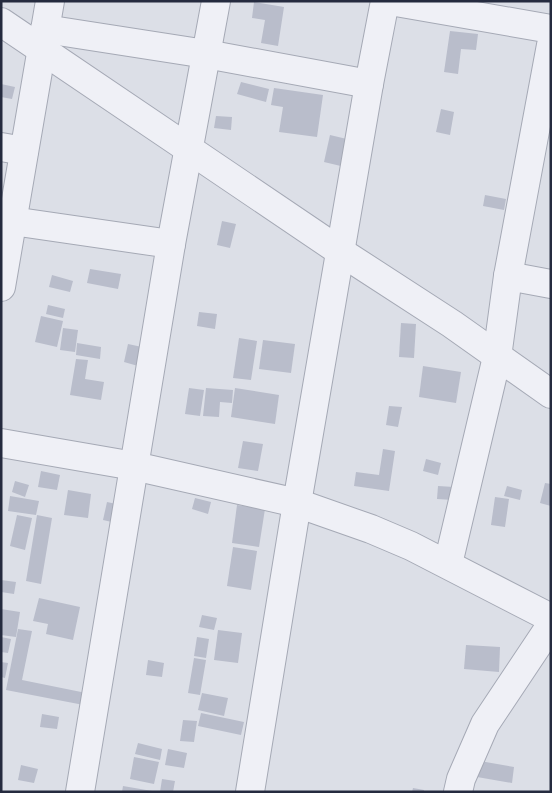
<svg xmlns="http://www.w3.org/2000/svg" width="552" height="793" viewBox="0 0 552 793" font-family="'Roboto Condensed',sans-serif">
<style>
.building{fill:#b9bdcb}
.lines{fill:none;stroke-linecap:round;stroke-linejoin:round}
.minor-casing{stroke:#a5a9b5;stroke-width:30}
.minor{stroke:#eff0f6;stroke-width:28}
</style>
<rect width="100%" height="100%" fill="#dcdfe7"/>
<g class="building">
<path d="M 254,2 L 284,7 L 278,46 L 261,43 L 265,20 L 252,18 Z"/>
<path d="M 450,31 L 478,34 L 476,50 L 461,49 L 458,74 L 444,72 Z"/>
<path d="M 241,82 L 269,89 L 266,102 L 237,94 Z"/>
<path d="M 1,84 L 15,87 L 12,99 L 1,97 Z"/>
<path d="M 274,88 L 323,95 L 317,137 L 279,132 L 283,107 L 271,105 Z"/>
<path d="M 441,109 L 454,112 L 450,135 L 436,132 Z"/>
<path d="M 216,116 L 232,117 L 231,130 L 214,128 Z"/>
<path d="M 330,135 L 351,140 L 345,167 L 324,162 Z"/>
<path d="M 485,195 L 506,199 L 504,210 L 483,206 Z"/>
<path d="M 222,221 L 236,224 L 230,248 L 217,245 Z"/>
<path d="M 90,269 L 121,274 L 118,289 L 87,283 Z"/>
<path d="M 52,275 L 73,281 L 70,292 L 49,287 Z"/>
<path d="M 48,305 L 65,309 L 63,318 L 46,314 Z"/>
<path d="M 199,312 L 217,314 L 215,329 L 197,326 Z"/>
<path d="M 41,316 L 63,321 L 57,347 L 35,342 Z"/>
<path d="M 401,323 L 416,324 L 414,358 L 399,357 Z"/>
<path d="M 63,328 L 78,330 L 75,352 L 60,350 Z"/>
<path d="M 239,338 L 257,341 L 251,380 L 233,378 Z"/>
<path d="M 263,340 L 295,344 L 291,373 L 259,369 Z"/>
<path d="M 77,343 L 101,347 L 100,359 L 76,355 Z"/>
<path d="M 128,344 L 142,347 L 138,366 L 124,362 Z"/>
<path d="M 76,359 L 88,360 L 85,379 L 104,382 L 101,400 L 70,395 Z"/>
<path d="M 423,366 L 461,372 L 456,403 L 419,397 Z"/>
<path d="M 189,388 L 204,390 L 200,416 L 185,414 Z"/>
<path d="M 206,388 L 233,390 L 232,403 L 220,402 L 219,417 L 203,416 Z"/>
<path d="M 235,388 L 279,395 L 275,424 L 231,417 Z"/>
<path d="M 389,406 L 402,407 L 398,427 L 386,425 Z"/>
<path d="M 243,441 L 263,444 L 258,471 L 238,468 Z"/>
<path d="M 383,449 L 395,451 L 389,491 L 354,486 L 356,472 L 379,475 Z"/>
<path d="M 426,459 L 441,463 L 438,475 L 423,471 Z"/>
<path d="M 41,471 L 60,475 L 57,490 L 38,487 Z"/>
<path d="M 15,481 L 29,485 L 25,497 L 12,492 Z"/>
<path d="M 545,483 L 551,484 L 551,506 L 540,503 Z"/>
<path d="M 438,486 L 454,487 L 453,500 L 437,499 Z"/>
<path d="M 507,486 L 522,490 L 520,500 L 504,496 Z"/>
<path d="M 68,490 L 91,494 L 88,518 L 64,515 Z"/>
<path d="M 10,496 L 39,501 L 36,515 L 8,511 Z"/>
<path d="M 495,497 L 509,499 L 505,527 L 491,525 Z"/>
<path d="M 195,498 L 211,502 L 208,514 L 192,509 Z"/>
<path d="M 107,502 L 121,505 L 116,523 L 103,520 Z"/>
<path d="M 237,505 L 265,509 L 259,547 L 232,543 Z"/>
<path d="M 17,515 L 32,518 L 25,550 L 10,546 Z"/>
<path d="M 37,515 L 52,518 L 41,584 L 26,581 Z"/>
<path d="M 233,547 L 257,551 L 251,590 L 227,586 Z"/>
<path d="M 1,580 L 16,582 L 14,594 L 1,592 Z"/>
<path d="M 39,598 L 80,607 L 73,640 L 46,634 L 48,624 L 33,621 Z"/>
<path d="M 1,609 L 20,612 L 16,637 L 1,635 Z"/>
<path d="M 202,615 L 217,618 L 214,630 L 199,627 Z"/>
<path d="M 18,629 L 32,631 L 22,680 L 96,695 L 94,707 L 6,690 Z"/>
<path d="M 218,630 L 242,633 L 238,663 L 214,660 Z"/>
<path d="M 1,637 L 11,639 L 8,653 L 1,652 Z"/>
<path d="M 197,637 L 209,639 L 206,658 L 194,656 Z"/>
<path d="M 466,645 L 500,647 L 499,672 L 464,669 Z"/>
<path d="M 194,658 L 206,660 L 200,695 L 188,693 Z"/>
<path d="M 148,660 L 164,663 L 162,677 L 146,675 Z"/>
<path d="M 1,662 L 8,663 L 5,678 L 1,677 Z"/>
<path d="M 202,693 L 228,698 L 224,716 L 198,710 Z"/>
<path d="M 201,713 L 244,722 L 241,735 L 198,726 Z"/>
<path d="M 42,714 L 59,717 L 57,729 L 40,727 Z"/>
<path d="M 183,720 L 197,721 L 194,742 L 180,741 Z"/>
<path d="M 138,743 L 162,749 L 160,760 L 135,754 Z"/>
<path d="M 168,749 L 187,753 L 184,768 L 165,765 Z"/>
<path d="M 134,757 L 159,762 L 154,784 L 130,779 Z"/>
<path d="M 480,761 L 514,767 L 512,783 L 477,777 Z"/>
<path d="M 21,765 L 38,769 L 34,783 L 18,780 Z"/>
<path d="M 162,779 L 175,781 L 173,792 L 160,792 Z"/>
<path d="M 123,786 L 152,791 L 151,792 L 122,792 Z"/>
<path d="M 413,788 L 424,790 L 424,792 L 412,792 Z"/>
</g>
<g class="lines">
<g class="minor-casing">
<g id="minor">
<path d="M 390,1 L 551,29"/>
<path d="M 1,22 L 341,252 L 452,324 L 551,394"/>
<path d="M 45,29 L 206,54 L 369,84"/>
<path d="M 1,147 L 24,151"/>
<path d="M 12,221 L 171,244"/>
<path d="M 508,276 L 551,284"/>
<path d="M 1,287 L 50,1"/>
<path d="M 1,443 L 134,466 L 297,503 L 371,529 L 411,546 L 551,618"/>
<path d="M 448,564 L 497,357 L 508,276 L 551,45"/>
<path d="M 80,792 L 171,244 L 216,1"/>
<path d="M 250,792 L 297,503 L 369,84 L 385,1"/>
<path d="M 458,792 L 461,779 L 485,724 L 551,625"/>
</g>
</g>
<use href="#minor" class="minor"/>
</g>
<rect width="552" height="793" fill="none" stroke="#252b3f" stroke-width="5"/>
</svg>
